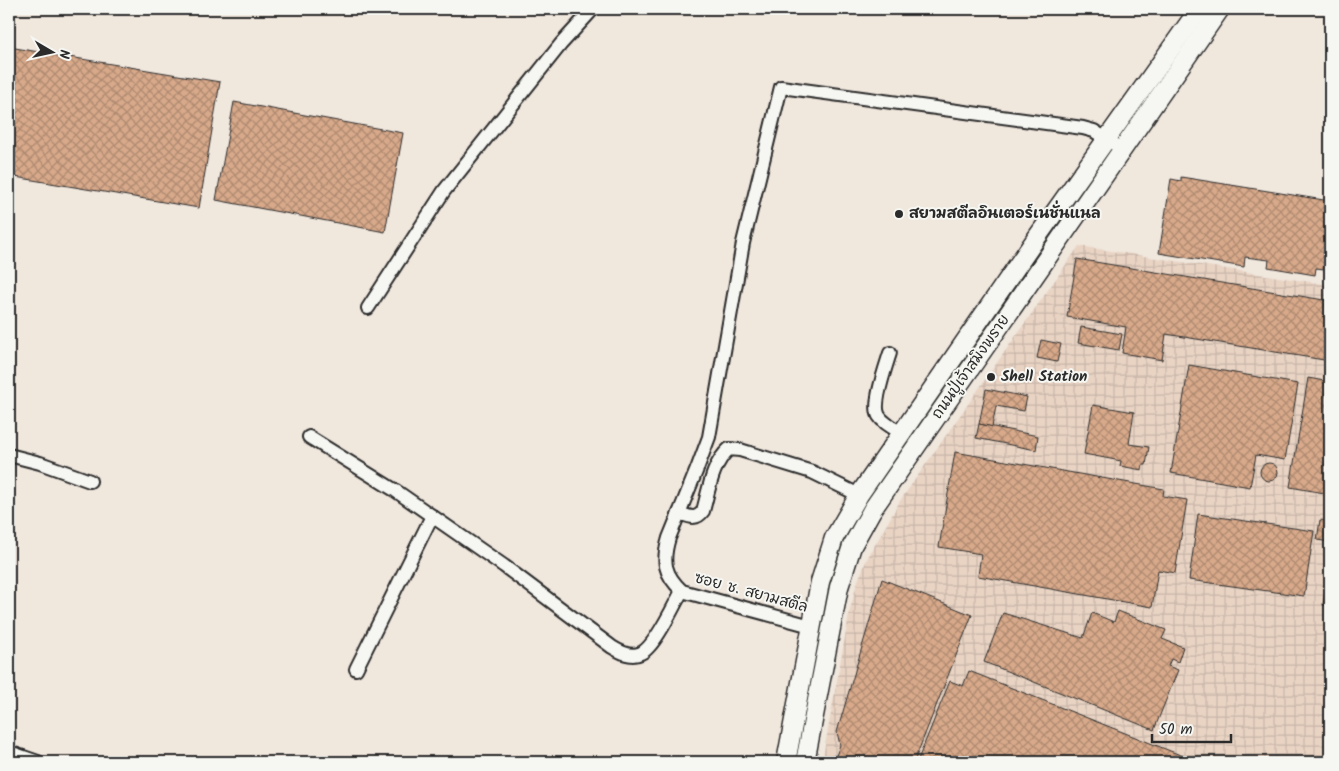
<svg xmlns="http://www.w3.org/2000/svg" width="1339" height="771" viewBox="0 0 1339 771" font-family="Kalam,'Playpen Sans Thai',sans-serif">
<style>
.industrial{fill:url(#industrial-grid)}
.building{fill:url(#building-cross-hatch);stroke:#2b2b2b}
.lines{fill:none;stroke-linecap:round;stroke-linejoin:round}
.minor-casing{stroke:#2b2b2b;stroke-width:16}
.secondary-casing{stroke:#2b2b2b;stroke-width:21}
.minor{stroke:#f6f6f2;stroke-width:12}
.secondary{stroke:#f6f6f2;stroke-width:18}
.poi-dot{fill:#2b2b2b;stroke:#f6f6f2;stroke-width:2}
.labels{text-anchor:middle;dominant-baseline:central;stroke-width:4;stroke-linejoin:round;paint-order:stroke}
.poi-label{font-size:15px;font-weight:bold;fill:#2b2b2b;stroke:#f6f6f2;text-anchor:start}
.street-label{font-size:15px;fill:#2b2b2b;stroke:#f6f6f2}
</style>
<defs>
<pattern id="industrial-grid" width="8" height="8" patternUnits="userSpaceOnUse" patternTransform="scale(1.25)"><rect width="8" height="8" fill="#e9d4c4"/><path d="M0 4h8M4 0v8" fill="none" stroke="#c8b6a9"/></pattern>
<pattern id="building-cross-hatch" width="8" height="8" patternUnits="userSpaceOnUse" patternTransform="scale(1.25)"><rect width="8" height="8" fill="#d8a98a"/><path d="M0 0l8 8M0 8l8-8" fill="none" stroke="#af8a71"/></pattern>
</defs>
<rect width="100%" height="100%" fill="#f0e7dd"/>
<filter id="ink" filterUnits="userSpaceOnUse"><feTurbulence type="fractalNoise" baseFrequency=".02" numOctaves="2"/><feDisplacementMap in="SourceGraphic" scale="10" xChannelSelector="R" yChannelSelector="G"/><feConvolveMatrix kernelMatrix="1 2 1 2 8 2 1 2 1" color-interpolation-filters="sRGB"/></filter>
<g filter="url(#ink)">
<path class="industrial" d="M 1079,246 L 1330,285 L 1330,762 L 822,762 L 850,610 L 857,583 L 867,559 L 900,501 Z"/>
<g class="building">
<path d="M 9,47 L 220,82 L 199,208 L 9,176 Z"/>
<path d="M 234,102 L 403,133 L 385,232 L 216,200 Z"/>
<path d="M 1181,177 L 1330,201 L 1330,229 L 1324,269 L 1316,268 L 1315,275 L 1268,267 L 1269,260 L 1245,257 L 1244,267 L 1159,253 L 1171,179 L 1181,181 Z"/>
<path d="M 1077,259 L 1330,301 L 1330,361 L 1166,334 L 1162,360 L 1122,353 L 1126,327 L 1067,317 Z"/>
<path d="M 1081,327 L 1122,334 L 1119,350 L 1078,343 Z"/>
<path d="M 1041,340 L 1061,344 L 1057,362 L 1037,358 Z"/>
<path d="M 1189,365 L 1298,384 L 1285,460 L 1256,455 L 1250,487 L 1171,473 Z"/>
<path d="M 1308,378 L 1330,382 L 1330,494 L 1290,487 Z"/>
<path d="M 986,389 L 1027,397 L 1024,411 L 996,406 L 992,427 L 979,424 Z"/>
<path d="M 1093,405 L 1134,412 L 1129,444 L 1149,447 L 1146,465 L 1143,465 L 1142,470 L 1120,466 L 1121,461 L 1084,454 Z"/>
<path d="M 979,424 L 1038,436 L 1036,450 L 976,438 Z"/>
<path d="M 955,452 L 1164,489 L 1163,496 L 1187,500 L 1175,573 L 1158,570 L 1152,607 L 978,576 L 981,554 L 939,547 Z"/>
<circle cx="1269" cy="472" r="9"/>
<path d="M 1198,514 L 1314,531 L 1304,596 L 1189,580 Z"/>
<path d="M 1320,520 L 1330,521 L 1330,542 L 1317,540 Z"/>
<path d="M 1330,560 L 1330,606 L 1323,605 Z"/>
<path d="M 882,579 L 972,615 L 914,762 L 838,762 L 834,761 L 840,745 L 837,732 Z"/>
<path d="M 1118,611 L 1166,630 L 1162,639 L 1183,647 L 1178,662 L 1171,659 L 1168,666 L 1178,670 L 1154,730 L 984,662 L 1003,613 L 1083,638 L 1092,613 L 1114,622 Z"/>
<path d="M 969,671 L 1198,762 L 917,762 L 950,681 L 963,686 Z"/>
</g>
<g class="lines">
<g class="minor-casing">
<g id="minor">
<path d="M 368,308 L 444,191 L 561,44 L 593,9"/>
<path d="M 890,353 C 886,366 872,405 879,416 C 884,424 895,429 902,433"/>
<path d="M 309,437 L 396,491 L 504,566 L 612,647 C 620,652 631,658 641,653 C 655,647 674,605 682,591"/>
<path d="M 9,455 L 40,463 L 90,481"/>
<path d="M 679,513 C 688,516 696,521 703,511 C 709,490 712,464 729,449 L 740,450 L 812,472 L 859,495"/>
<path d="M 811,626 L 682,591 C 664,574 662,561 669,538 L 697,469 L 709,437 L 743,243 L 781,87 L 1083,128 L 1094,131 L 1122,149"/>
<path d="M 356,669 L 432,516"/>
<path d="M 9,752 L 38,762"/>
</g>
</g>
<g class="secondary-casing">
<g id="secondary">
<path d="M 786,762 L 820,582 L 834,538 L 859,495 L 1035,240 L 1199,9"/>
<path d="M 805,762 L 839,587 L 852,546 L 872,510 L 1220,9"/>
</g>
</g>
<use href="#minor" class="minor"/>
<use href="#secondary" class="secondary"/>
</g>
</g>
<g class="poi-dot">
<circle cx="899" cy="214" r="5"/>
<circle cx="991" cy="377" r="5"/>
</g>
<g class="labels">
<g class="poi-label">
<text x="909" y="214">สยามสตีลอินเตอร์เนชั่นแนล</text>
<text x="1001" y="377">Shell Station</text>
</g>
<g class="street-label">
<text transform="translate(971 367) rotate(-55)">ถนนปู่เจ้าสมิงพราย</text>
<text transform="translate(751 593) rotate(15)">ซอย ช. สยามสตีล</text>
</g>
</g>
<rect width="1339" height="771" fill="none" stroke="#f6f6f2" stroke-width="30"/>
<rect x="15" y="15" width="1309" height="741" fill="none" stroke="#2b2b2b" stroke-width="2" filter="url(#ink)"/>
<g transform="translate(52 52) rotate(99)" stroke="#f6f6f2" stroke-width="4" paint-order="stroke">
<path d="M0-4L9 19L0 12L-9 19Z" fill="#2b2b2b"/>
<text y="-8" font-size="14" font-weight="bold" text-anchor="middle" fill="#2b2b2b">N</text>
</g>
<path d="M1152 734v8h79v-8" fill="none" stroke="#2b2b2b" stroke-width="2.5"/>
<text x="1159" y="734" font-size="15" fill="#2b2b2b" stroke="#f6f6f2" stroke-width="4" paint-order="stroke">50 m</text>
</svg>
